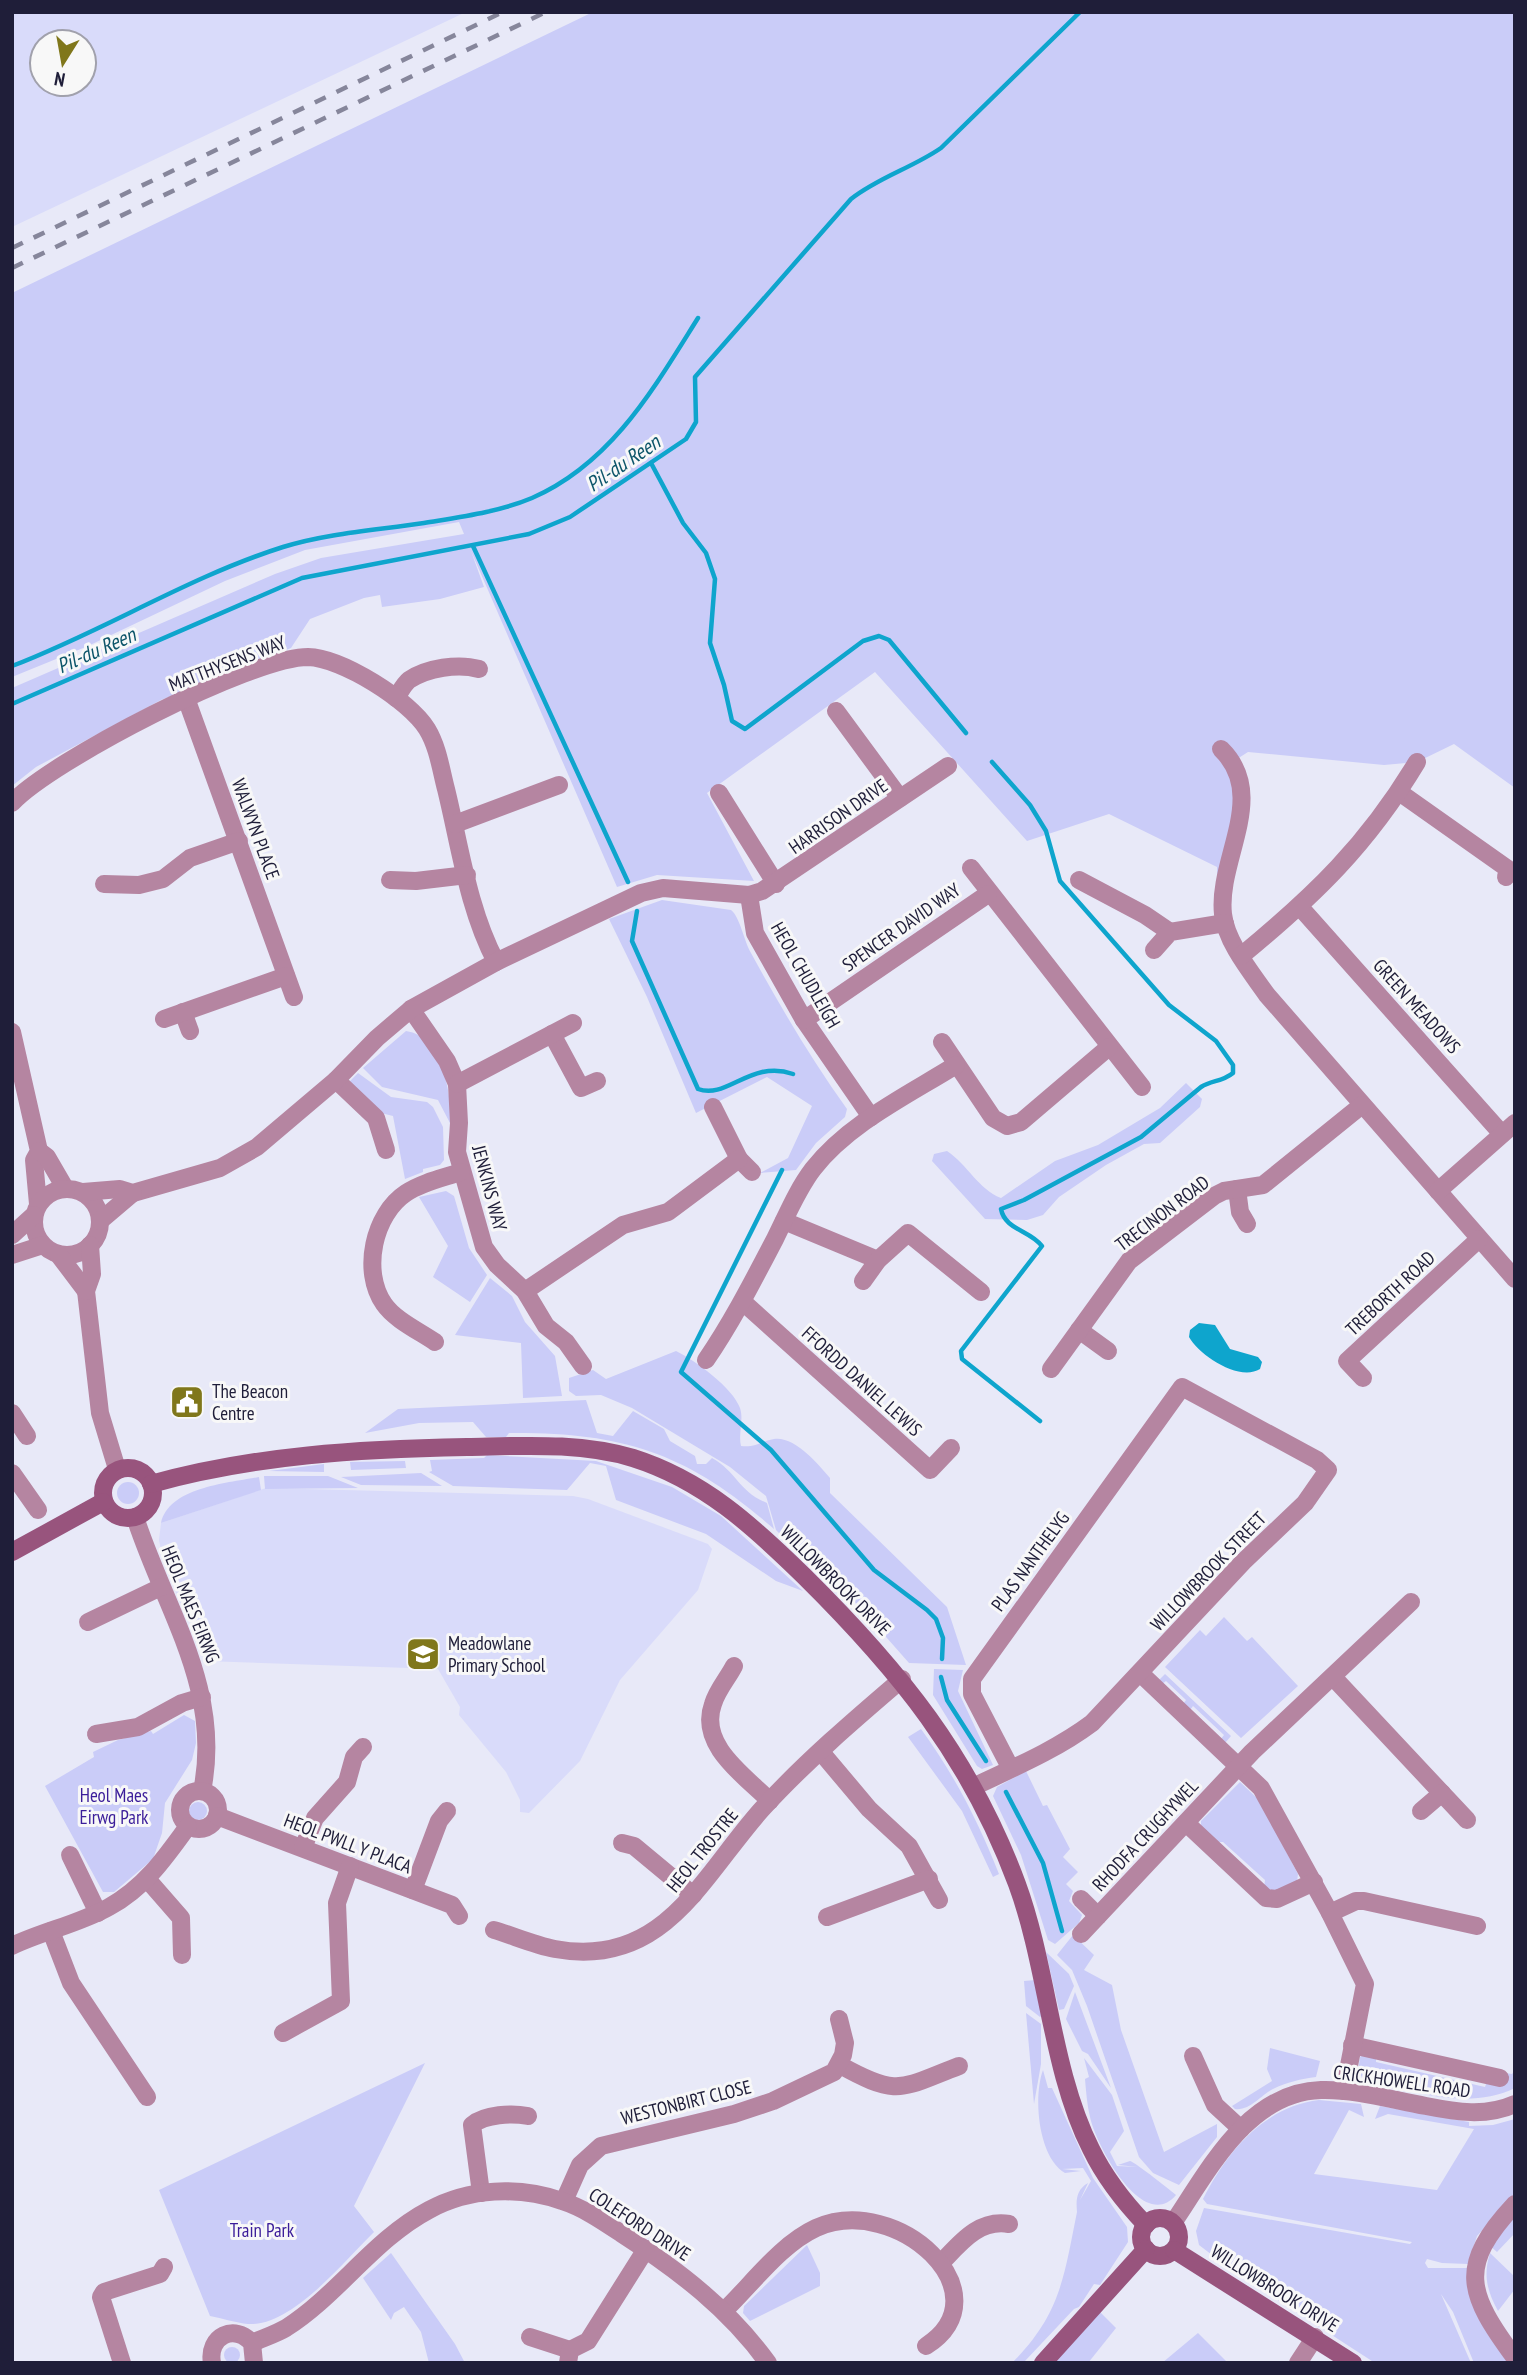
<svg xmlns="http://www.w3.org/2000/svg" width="1527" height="2375" viewBox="0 0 1527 2375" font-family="'PT Sans Narrow',sans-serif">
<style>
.built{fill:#d9dbfa;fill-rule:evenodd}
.green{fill:#caccf8}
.water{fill:#0ea5cd}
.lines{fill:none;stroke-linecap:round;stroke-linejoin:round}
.stream{stroke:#0ea5cd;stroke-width:4.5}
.street{stroke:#b585a1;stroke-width:18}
.secondary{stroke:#98547d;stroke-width:18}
.rail{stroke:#86869b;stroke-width:4.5;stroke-dasharray:12 12;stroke-linecap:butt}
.labels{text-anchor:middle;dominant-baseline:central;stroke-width:6;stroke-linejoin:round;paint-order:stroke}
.street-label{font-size:19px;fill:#1f1e39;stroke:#f8f8f8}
.poi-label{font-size:19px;fill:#1f1e39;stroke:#f8f8f8;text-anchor:start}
.park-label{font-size:19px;fill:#3b1d9a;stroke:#f8f8f8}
.water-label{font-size:21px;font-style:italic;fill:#0d556a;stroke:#f8f8f8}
</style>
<rect width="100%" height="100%" fill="#e8e9f8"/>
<g class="built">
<path d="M 12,12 L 466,12 L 12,227 ZM 42,42 L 84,42 L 84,84 L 42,84 Z"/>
<path d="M 266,1488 L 573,1496 L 588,1499 L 708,1544 L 712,1549 L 698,1590 L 620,1680 L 580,1761 L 529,1813 L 520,1812 L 520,1800 L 506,1772 L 459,1715 L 460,1707 L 438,1669 L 204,1661 L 201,1646 L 203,1628 L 186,1617 L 163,1560 L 159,1540 L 161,1523 Z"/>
</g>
<g class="green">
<path d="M 593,12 L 1515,12 L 1515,788 L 1454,744 L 1417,762 L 1384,765 L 1248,752 L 1237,759 L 1237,797 L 1220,876 L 1217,874 L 1217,867 L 1109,814 L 1027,841 L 875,672 L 707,793 L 754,881 L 657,875 L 617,887 L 471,551 L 484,587 L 440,599 L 382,607 L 380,595 L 364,598 L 310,619 L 291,648 L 161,700 L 36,767 L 12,786 L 12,688 L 275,574 L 321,558 L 464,534 L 459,522 L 305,550 L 225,581 L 88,646 L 12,677 L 12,293 Z"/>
<path d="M 662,900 L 731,910 C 740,917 744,941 751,953 C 780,1006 811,1059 847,1109 L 845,1117 L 816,1143 L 796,1170 L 760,1173 L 788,1158 L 812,1106 L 767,1077 L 696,1113 L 647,997 L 609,919 Z"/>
<path d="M 406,1031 C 443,1036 452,1097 451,1125 L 438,1100 L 382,1087 L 363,1068 Z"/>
<path d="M 358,1073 L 391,1097 L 427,1102 L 433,1107 L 443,1127 L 444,1160 L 440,1165 L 423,1169 L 423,1172 L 405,1179 L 393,1116 L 377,1112 L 348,1083 Z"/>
<path d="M 1186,1083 L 1202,1099 L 1200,1107 L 1160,1143 L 1144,1144 L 1106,1165 L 1059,1197 L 1043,1215 L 1027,1220 L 985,1219 L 932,1161 L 934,1154 L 947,1151 C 968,1165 978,1189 1001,1198 L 1055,1161 L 1098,1145 L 1160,1108 Z"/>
<path d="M 446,1191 L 454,1196 L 469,1248 L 487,1275 L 470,1302 L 433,1277 L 448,1246 L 419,1197 Z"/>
<path d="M 490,1278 L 512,1296 L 525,1322 L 555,1356 L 562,1396 L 523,1398 L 521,1343 L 455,1335 Z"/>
<path d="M 676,1351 C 695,1360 733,1388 740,1408 C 744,1420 738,1434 741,1446 C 755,1448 761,1441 774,1439 C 795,1436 818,1464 830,1478 L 830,1493 L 947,1607 L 966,1665 L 909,1663 L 857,1604 L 838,1586 L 826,1581 L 776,1530 L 766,1496 L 730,1467 L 632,1408 L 601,1395 L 576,1396 L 569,1391 L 569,1378 L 593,1370 L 606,1379 Z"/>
<path d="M 586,1400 L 597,1433 L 613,1436 L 633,1411 L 664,1429 L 670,1441 L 695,1456 L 697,1464 L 706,1464 L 712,1458 C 737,1472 739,1492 767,1503 L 774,1529 C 688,1453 623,1432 509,1433 L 506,1437 L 486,1437 L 473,1422 L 419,1423 L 365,1433 L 398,1409 Z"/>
<path d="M 487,1455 L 596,1461 L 672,1487 L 721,1516 L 803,1591 L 776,1581 L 706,1534 L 616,1500 L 606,1466 L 590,1463 L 567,1490 L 453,1486 L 429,1472 L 432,1471 L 430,1460 L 484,1458 Z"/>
<path d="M 405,1461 L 406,1468 L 351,1470 L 350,1462 Z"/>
<path d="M 324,1464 L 324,1472 L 269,1471 Z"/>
<path d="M 421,1473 L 442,1486 L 361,1485 L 341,1477 Z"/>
<path d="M 264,1476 L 328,1476 L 358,1488 L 265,1489 Z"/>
<path d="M 259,1477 L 261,1490 L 161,1523 C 169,1487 229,1483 259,1477 Z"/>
<circle cx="128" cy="1493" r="11"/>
<path d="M 1224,1617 L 1247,1641 L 1252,1637 L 1298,1686 L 1241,1738 L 1165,1667 L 1200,1630 L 1206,1636 Z"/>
<path d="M 934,1669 L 963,1670 L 958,1691 L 993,1765 L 982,1769 L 977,1766 L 933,1695 Z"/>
<path d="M 1165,1674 L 1231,1736 L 1225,1743 L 1221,1739 L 1224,1735 L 1193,1706 L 1190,1710 L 1183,1704 L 1186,1700 L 1166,1681 L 1162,1684 L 1158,1681 Z"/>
<path d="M 184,1715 L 195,1721 L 196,1743 L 192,1760 L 165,1803 L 162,1833 L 153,1859 L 114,1892 L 103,1892 L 45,1786 L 94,1757 L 93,1752 L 118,1740 L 151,1731 L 153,1734 Z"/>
<path d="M 921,1729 C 954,1774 979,1823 999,1874 L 993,1877 L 962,1811 L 908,1737 Z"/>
<path d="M 1026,1771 L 1043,1806 L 1047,1805 L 1070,1849 L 1063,1857 L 1078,1872 L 1066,1884 L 1073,1891 L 1069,1901 L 1082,1915 L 1079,1923 L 1055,1944 L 1048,1940 L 1021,1855 L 993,1796 L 997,1787 Z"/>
<path d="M 1240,1782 L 1259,1800 L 1298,1874 L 1297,1882 L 1273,1893 L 1264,1888 L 1265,1880 L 1223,1842 L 1215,1842 L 1201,1828 L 1201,1821 Z"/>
<circle cx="198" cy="1811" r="9"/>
<path d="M 1073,1935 L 1094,1955 L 1084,1970 L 1112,1985 L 1121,2030 L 1164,2152 L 1217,2124 L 1217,2137 L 1179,2185 L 1153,2173 L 1139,2157 L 1087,2006 L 1072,1970 L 1057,1955 Z"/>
<path d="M 1046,1952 L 1069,1974 L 1074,1986 L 1064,2009 L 1059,2010 Z"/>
<path d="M 1036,1980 L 1043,2015 L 1040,2017 L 1026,2006 L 1024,1981 Z"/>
<path d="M 1075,1992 L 1111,2088 L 1088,2054 L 1082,2051 L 1066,2019 Z"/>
<path d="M 1026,2013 L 1041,2024 L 1041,2064 L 1034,2104 Z"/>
<path d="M 1270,2048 L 1320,2061 L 1316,2077 C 1301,2079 1287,2082 1273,2089 C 1261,2095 1250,2111 1235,2109 L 1232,2106 L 1272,2081 L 1267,2069 Z"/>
<path d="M 1365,2054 L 1376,2057 L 1376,2062 L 1485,2087 L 1487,2081 L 1505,2073 L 1512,2074 L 1515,2070 L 1515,2088 C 1468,2111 1415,2091 1366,2082 L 1358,2072 L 1360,2057 Z"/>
<path d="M 1084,2058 L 1112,2095 L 1124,2131 L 1110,2152 L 1117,2166 L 1138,2167 L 1118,2165 L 1130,2161 C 1135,2162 1174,2193 1176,2195 C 1143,2234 1096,2145 1090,2117 C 1087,2105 1086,2091 1085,2079 L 1089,2077 Z"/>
<path d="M 425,2063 L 354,2206 L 374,2232 C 344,2261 292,2327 248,2324 C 236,2323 222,2318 210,2316 L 159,2190 Z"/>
<path d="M 1043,2070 L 1048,2088 L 1052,2088 L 1093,2178 L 1127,2227 L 1128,2242 L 1100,2285 L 1094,2284 L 1079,2307 L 1074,2309 L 1025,2361 L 1012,2363 C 1061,2314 1064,2276 1077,2212 C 1076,2200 1076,2190 1088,2183 L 1080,2200 L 1091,2181 L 1083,2168 L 1062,2169 L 1081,2171 L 1065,2173 C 1038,2157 1033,2097 1043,2070 Z"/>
<path d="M 1319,2100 L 1361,2104 L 1364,2117 L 1349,2110 L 1314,2174 L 1437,2190 L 1474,2129 L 1388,2114 L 1375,2119 L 1380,2106 L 1469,2122 L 1469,2126 L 1493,2125 L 1515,2119 L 1515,2194 L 1477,2236 L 1468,2264 L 1442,2263 L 1427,2259 L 1425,2263 L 1428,2268 L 1468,2268 L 1512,2363 L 1474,2363 L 1453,2312 L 1441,2294 L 1471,2363 L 1375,2363 L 1233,2271 L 1199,2245 L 1196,2231 L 1204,2208 L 1410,2244 L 1412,2242 L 1207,2204 L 1203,2199 C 1227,2152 1263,2107 1319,2100 Z"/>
<path d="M 1511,2219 L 1515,2219 L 1515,2233 L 1497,2252 L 1489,2245 Z"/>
<path d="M 807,2245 L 820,2273 L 820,2286 L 750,2321 L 743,2313 L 744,2306 Z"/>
<path d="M 391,2253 L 455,2344 L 465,2363 L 429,2363 L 421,2332 L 404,2307 L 394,2313 L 391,2320 L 363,2278 Z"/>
<path d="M 1490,2253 L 1515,2277 L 1515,2289 L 1498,2311 C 1487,2291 1483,2275 1490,2253 Z"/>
<path d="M 1100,2312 L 1116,2328 L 1088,2363 L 1053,2363 Z"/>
<path d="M 1198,2333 L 1228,2363 L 1162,2363 Z"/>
<circle cx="232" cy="2355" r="8"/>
</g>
<path class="water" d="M 1199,1323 L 1215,1325 L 1230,1349 L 1258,1357 L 1262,1362 L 1260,1369 C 1239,1382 1199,1355 1189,1337 L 1190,1330 Z"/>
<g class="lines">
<g class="stream">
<path d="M 651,463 L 683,523 L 706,553 L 715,579 L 710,643 L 724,685 L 732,721 L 745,729 L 863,641 L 879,636 L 889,640 L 966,733"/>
<path d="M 473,546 L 628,882"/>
<path d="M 12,666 C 104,631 188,577 283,547 C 328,533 378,530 424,523 C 460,517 499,512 532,498 C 612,463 654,388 698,318"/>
<path d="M 12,704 L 302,578 L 529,534 L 570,517 L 686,439 L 696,422 L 695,377 L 851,199 C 879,177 912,168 941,148 L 1080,12"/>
<path d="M 992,762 L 1030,805 L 1046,831 L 1060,881 L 1169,1005 L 1216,1041 L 1233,1065 L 1233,1073 C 1222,1082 1212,1080 1201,1087 L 1141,1137 L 1024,1200 L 1001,1209 C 1005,1230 1030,1230 1042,1246 L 961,1351 L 962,1359 L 1040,1421"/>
<path d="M 637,911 L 632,941 L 698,1089 C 727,1100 751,1059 793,1074"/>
<path d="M 782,1170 L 681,1372 L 771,1450 L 874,1570 L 927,1610 L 936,1619 L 943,1638 L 942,1659"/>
<path d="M 941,1677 L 947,1700 L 986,1761"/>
<path d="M 1006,1792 L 1043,1863 L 1062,1931"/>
</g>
<g class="street">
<path d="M 186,698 L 294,997"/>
<path d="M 396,698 C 400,692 404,684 409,680 C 427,668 458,663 479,669"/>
<path d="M 836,711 L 900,798"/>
<path d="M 1221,749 C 1269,796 1217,859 1223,914 C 1226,942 1251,972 1267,995 L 1515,1279"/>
<path d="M 1399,792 L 1508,869 L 1506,877"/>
<path d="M 719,793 L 776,884"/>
<path d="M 12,803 C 51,761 251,657 308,657 C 342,658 409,700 427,729 C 438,747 441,770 446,789 C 460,846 468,909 496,962"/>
<path d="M 455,824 L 559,785"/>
<path d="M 971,868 L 1142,1087"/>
<path d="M 390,880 L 416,881 L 467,875"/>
<path d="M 1079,880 L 1145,915 L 1170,932"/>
<path d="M 104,884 L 139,885 L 163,879 L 190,858 L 239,841"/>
<path d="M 749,895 L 755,933 L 804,1020 L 871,1117"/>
<path d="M 1300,907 L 1502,1134"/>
<path d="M 1154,950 L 1170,932 L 1225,923"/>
<path d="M 1241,956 C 1315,895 1367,845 1417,762"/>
<path d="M 411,1009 L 447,1061 L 457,1084 L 459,1123 L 457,1152 L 484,1247 L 497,1265 L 525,1291 L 546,1326 L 566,1342 L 583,1366"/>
<path d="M 183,1012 L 190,1031"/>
<path d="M 164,1019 L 286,976"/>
<path d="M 804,1020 L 988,894"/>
<path d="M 12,1032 L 39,1151 L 34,1160 L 38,1204"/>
<path d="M 552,1034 L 581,1088 L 597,1081"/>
<path d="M 942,1042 L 993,1118 L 1007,1126 L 1021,1122 L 1109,1047"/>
<path d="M 336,1080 L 376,1118 L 386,1150"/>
<path d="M 457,1084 L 573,1023"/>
<path d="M 713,1107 L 739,1159 L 752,1172"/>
<path d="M 39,1151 L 47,1157 L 65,1188"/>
<circle cx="67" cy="1222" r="33"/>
<path d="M 1237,1189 L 1240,1212 L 1247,1224"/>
<path d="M 1438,1191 L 1515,1123"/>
<path d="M 83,1192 L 120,1189 L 133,1193 L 220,1168 L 257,1147 L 336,1080 L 377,1038 L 411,1009 L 496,962 L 641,893 L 663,888 L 749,895 L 762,891 L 948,766"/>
<path d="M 100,1221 L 133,1193"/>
<path d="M 784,1221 L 878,1260"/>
<path d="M 12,1235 L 34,1215"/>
<path d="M 90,1245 L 92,1274 L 86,1291 L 100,1413 L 117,1469"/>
<path d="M 58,1254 L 86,1291"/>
<path d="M 12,1255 L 43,1245"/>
<path d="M 863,1281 L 878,1260 L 908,1233 L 981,1292"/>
<path d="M 525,1291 L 623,1225 L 668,1212 L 739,1159"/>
<path d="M 743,1302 L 930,1470 L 951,1448"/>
<path d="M 1079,1330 L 1108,1351"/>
<path d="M 435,1342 C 419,1331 395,1320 384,1304 C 361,1271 374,1214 406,1193 C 423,1182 443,1178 461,1172"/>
<path d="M 706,1360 C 732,1322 753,1281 775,1239 C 787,1215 797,1190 813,1169 C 849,1123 908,1095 956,1065"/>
<path d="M 1051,1369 L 1129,1261 L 1214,1196 L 1224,1191 L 1263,1185 L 1362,1105"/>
<path d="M 1363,1378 L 1347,1361 L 1479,1239"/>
<path d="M 12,1413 L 27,1436"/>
<path d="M 12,1473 L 38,1510"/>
<path d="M 135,1517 C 165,1610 223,1689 202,1791"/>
<path d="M 88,1622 L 161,1587"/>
<path d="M 734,1666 C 728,1678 717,1690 713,1704 C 698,1745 745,1776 770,1801"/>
<path d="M 1140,1673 L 1261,1788 L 1330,1913"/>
<path d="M 1333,1677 L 1467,1820"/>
<path d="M 96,1734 L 138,1727 L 182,1703 L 202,1697"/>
<path d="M 821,1752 L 869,1809 L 909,1846 L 939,1900"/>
<path d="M 973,1787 C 1013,1768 1056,1750 1092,1723 L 1243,1562 L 1305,1503 L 1328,1470 L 1317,1460 L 1182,1387 L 972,1679 L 972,1694 L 1011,1769"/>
<circle cx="199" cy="1810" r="19"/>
<path d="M 1421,1811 L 1442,1793"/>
<path d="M 217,1816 L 452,1905 L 459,1916"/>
<path d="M 1186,1823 L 1266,1898 L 1277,1899 L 1314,1882"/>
<path d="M 622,1843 L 634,1846 L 693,1895"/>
<path d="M 303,1848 L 315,1818 L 347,1782 L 354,1757 L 363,1747"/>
<path d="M 70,1855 L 98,1913"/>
<path d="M 147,1879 L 181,1918 L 182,1955"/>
<path d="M 413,1890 L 439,1821 L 447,1811"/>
<path d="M 1081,1899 L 1098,1916"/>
<path d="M 827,1917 L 929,1879"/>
<path d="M 494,1930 C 514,1936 534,1945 555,1949 C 664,1969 702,1876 762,1809 C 805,1762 854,1720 902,1679"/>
<path d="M 51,1931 L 71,1983 L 147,2097"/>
<path d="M 1081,1934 L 1252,1752 L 1411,1602"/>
<path d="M 12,1946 C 43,1931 79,1924 109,1907 C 144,1888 165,1858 188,1826"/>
<path d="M 283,2033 L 341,2001 L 337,1903 L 350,1866"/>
<path d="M 1352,2045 L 1500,2078"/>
<path d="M 1193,2056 L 1215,2105 L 1241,2129"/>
<path d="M 840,2065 C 899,2098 901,2088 959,2066"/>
<path d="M 1344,2091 L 1365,1984 L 1330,1913 L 1356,1901 L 1364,1901 L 1477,1926"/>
<path d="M 481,2193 L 472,2125 C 485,2114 512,2113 528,2116"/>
<path d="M 564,2201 L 580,2165 L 601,2146 L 734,2114 L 773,2101 L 834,2072 L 843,2055 L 845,2043 L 839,2019"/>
<path d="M 1515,2204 C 1457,2266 1467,2293 1515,2358"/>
<path d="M 1173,2223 C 1209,2170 1248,2092 1321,2090 C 1356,2089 1392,2100 1426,2106 C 1456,2112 1486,2117 1515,2104"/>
<path d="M 942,2262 C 961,2242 979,2219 1009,2224"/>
<path d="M 725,2310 C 752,2284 781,2244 816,2228 C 897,2192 1007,2294 926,2346"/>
<path d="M 530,2337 L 570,2350"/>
<path d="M 252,2343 C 263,2338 276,2334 286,2328 C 338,2295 374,2239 429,2210 C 469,2188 519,2186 562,2201 C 584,2208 604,2222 622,2234 C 678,2270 729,2309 768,2363"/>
<path d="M 122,2363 L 101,2297 L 104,2292 L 160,2274 L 164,2267"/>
<path d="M 212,2363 C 207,2336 235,2323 252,2343 L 254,2363"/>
<path d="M 568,2363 L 570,2350 L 588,2341 L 646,2249"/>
<path d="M 1298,2363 L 1315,2337"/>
</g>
<g class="secondary">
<circle cx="128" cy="1493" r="25"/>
<path d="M 151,1484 C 256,1455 360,1449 467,1447 C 523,1446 579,1442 633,1458 C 703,1480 753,1526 804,1576 C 899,1670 970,1757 1017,1884 C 1048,1968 1051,2070 1091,2149 C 1105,2178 1124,2202 1146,2225"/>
<path d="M 12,1552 L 103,1502"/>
<circle cx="1160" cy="2237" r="19"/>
<path d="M 1174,2250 L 1353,2363"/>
<path d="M 1043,2363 L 1146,2249"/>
</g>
<g class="rail">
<path d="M 12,248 L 503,12"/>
<path d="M 12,268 L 546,12"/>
</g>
</g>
<defs>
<g id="civic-square" transform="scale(1.75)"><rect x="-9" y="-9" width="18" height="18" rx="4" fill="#80771b" stroke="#f8f8f8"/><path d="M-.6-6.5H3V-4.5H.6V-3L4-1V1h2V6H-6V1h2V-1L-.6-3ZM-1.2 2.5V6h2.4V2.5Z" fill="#fff"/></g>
<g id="school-square" transform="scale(1.75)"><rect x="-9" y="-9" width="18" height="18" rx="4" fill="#80771b" stroke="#f8f8f8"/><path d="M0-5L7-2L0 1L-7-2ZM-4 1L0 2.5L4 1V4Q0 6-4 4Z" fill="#fff"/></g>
</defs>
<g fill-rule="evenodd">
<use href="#civic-square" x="187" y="1402"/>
<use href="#school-square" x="423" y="1654"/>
</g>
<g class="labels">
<g class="street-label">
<text transform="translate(227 663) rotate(-21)">MATTHYSENS WAY</text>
<text transform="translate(838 816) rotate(-35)">HARRISON DRIVE</text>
<text transform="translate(256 829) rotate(70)">WALWYN PLACE</text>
<text transform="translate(901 927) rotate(-35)">SPENCER DAVID WAY</text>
<text transform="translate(806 975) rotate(60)">HEOL CHUDLEIGH</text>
<text transform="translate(1417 1006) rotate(48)">GREEN MEADOWS</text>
<text transform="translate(490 1188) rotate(75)">JENKINS WAY</text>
<text transform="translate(1162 1213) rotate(-37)">TRECINON ROAD</text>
<text transform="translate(1390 1293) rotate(-43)">TREBORTH ROAD</text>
<text transform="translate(862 1381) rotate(42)">FFORDD DANIEL LEWIS</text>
<text transform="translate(1030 1561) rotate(-54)">PLAS NANTHELYG</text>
<text transform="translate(1208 1571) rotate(-46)">WILLOWBROOK STREET</text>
<text transform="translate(836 1580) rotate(45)">WILLOWBROOK DRIVE</text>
<text transform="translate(191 1604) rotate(68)">HEOL MAES EIRWG</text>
<text transform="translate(1145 1835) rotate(-47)">RHODFA CRUGHYWEL</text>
<text transform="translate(348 1843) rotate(21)">HEOL PWLL Y PLACA</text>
<text transform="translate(702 1850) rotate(-51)">HEOL TROSTRE</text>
<text transform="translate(1402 2081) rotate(8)">CRICKHOWELL ROAD</text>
<text transform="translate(686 2102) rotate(-14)">WESTONBIRT CLOSE</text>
<text transform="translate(640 2224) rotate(33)">COLEFORD DRIVE</text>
<text transform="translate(1275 2288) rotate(32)">WILLOWBROOK DRIVE</text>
</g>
<g class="poi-label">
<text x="212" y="1391">The Beacon<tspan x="212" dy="22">Centre</tspan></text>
<text x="448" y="1643">Meadowlane<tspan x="448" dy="22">Primary School</tspan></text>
</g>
<g class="park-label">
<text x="114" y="1795">Heol Maes<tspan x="114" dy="22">Eirwg Park</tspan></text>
<text x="262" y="2230">Train Park</text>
</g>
<g class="water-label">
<text transform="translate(623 463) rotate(-34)">Pil-du Reen</text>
<text transform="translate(96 650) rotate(-24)">Pil-du Reen</text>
</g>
</g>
<rect width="1527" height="2375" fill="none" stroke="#1f1e39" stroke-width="28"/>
<g transform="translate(63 63) rotate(191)"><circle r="33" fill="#f8f8f8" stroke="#a1a1ac" stroke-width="2"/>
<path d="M0-5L12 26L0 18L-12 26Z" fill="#80771b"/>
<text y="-10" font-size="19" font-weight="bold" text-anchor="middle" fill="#1f1e39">N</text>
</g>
</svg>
